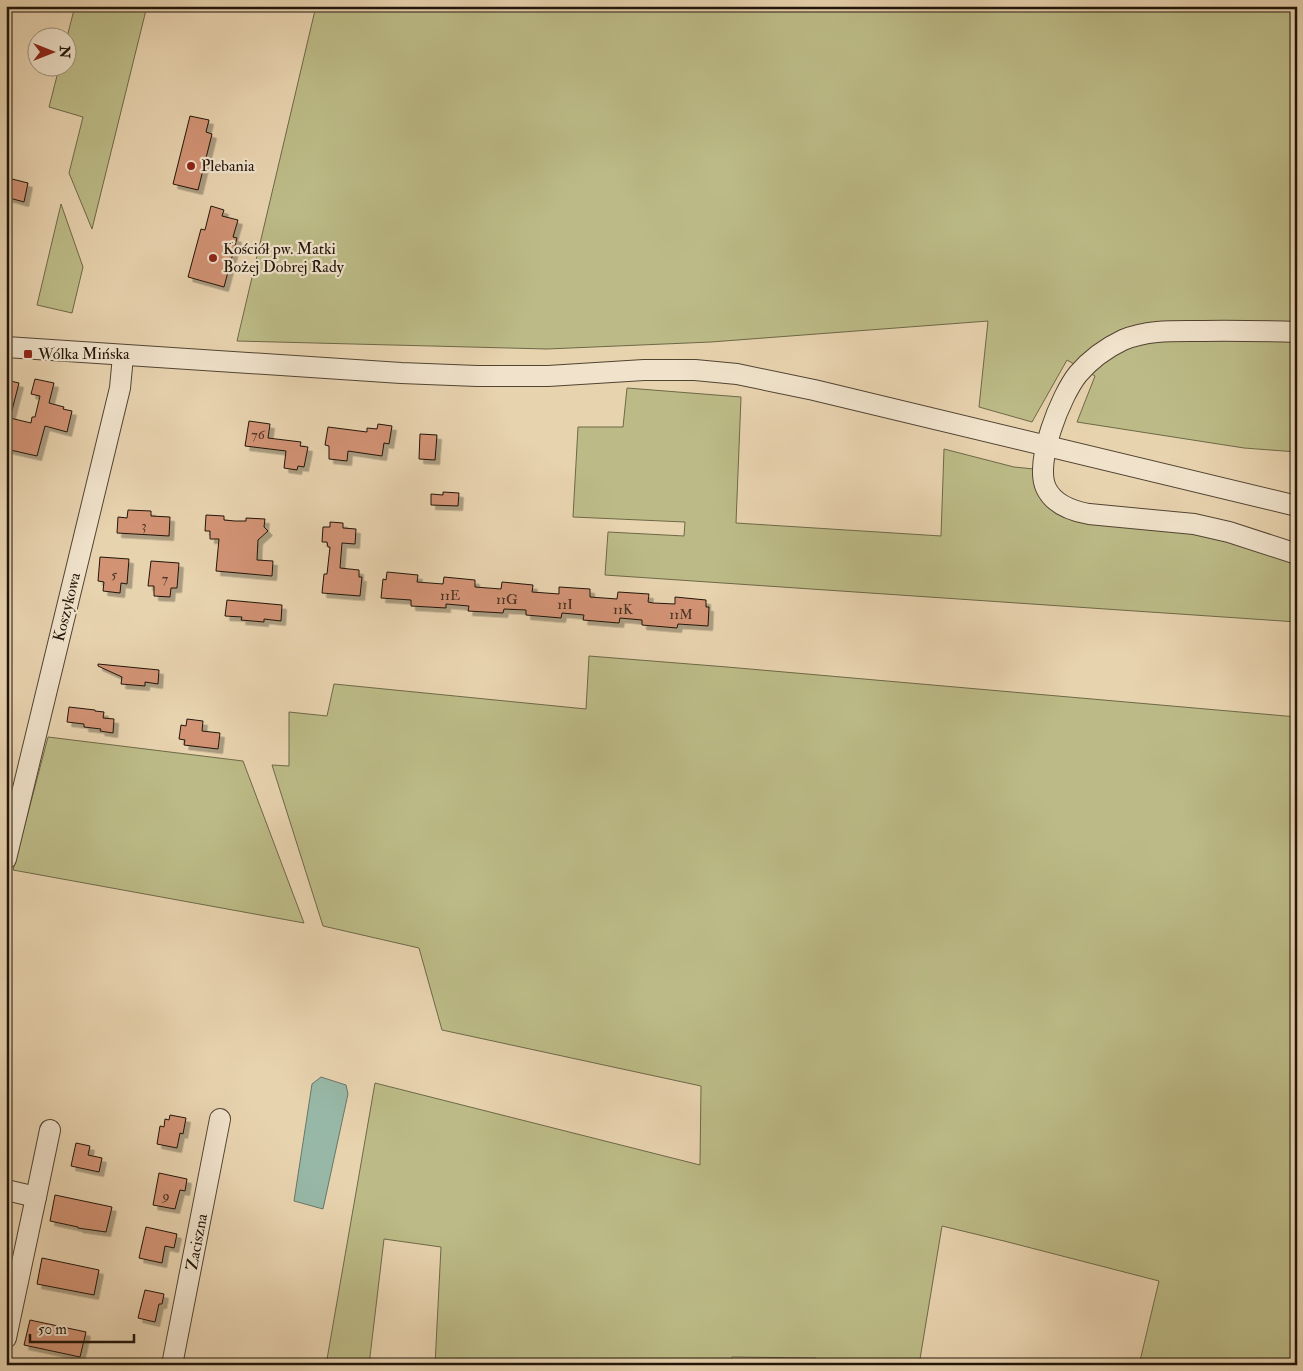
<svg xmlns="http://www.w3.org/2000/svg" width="1303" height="1371" viewBox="0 0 1303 1371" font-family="'IM FELL Double Pica',serif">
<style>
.green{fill:#bcbb87;stroke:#6e6848}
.water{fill:#98b8a7;stroke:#687768}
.building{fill:#d29374;stroke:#201509;filter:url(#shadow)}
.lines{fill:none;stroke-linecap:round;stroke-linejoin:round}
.minor-casing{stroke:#524432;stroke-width:22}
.minor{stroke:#f0e2cb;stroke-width:20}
.poi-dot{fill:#8f2418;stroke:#f0e2cb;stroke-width:2}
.labels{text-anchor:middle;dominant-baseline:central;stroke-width:4.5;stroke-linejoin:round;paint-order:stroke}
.number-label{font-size:14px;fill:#4c3424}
.poi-label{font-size:16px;fill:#201509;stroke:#f0e2cb;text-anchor:start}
.street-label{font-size:16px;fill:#201509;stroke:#f0e2cb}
</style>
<defs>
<filter id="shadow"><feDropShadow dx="4.5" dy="4.5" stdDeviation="0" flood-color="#0004"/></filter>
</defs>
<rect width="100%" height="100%" fill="#e8d3af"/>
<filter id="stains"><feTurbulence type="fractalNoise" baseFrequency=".004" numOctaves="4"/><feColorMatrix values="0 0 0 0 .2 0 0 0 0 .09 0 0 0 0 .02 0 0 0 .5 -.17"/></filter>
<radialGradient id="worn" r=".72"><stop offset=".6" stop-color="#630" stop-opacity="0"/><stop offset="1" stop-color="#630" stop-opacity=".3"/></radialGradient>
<g class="green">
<path d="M 75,6 L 147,6 L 92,229 L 69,173 L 83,117 L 49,107 L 59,68 L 68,68 L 67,37 Z"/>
<path d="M 316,6 L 1297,6 L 1297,452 L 1244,448 L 1077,422 L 1095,376 L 1067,360 L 1032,422 L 979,407 L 988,321 L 711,342 L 547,349 L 237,341 Z"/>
<path d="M 61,204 L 83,267 L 72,313 L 37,305 Z"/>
<path d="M 627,388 L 741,397 L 736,523 L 941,536 L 944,449 L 1014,467 L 1034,469 L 1046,502 L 1165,526 L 1297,559 L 1297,622 L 605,575 L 608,532 L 684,536 L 685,522 L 573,517 L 578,427 L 623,427 Z"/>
<path d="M 589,656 L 727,667 L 1297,717 L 1297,1365 L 1139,1365 L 1159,1281 L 1004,1241 L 942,1226 L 919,1365 L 815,1365 L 816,1358 L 732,1357 L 731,1365 L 435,1365 L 441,1247 L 384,1239 L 369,1365 L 326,1365 L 375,1083 L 700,1165 L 701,1086 L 442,1030 L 419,948 L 323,926 L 272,765 L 289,766 L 289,712 L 327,716 L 334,684 L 586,709 Z"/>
<path d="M 48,737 L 243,761 L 304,923 L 13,870 Z"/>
</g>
<path class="water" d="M 321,1077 L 346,1085 L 348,1094 L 323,1209 L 294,1201 L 312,1084 Z"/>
<g class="building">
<path d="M 190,116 L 209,120 L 206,132 L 212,134 L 198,190 L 173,184 Z"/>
<path d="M 8,178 L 28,183 L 24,202 L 6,197 L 6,188 Z"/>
<path d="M 211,206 L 224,210 L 222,216 L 238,220 L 233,237 L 237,238 L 224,287 L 188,277 L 201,229 L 205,230 Z"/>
<path d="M 35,379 L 54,383 L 49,403 L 64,407 L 63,409 L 72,411 L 67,432 L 45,426 L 37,456 L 6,449 L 6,428 L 8,419 L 6,419 L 6,380 L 19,383 L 10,418 L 31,423 L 32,417 L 35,417 L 40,396 L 31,394 Z"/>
<path d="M 249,421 L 270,424 L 268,438 L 301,442 L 300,446 L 308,447 L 304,467 L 298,466 L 297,470 L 284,468 L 286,451 L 245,446 Z"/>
<path d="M 378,424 L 392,426 L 389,444 L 384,443 L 382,456 L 348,451 L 347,461 L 329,459 L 329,446 L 325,445 L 328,427 L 367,432 L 367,428 L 377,429 Z"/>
<path d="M 420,434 L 437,435 L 435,460 L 419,459 Z"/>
<path d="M 443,492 L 459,493 L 458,506 L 431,505 L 431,494 L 443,495 Z"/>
<path d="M 128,510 L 151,511 L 151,516 L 170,517 L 169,536 L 117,533 L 118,517 L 127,518 Z"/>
<path d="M 206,515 L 224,516 L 224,520 L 235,521 L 246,521 L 246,518 L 265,519 L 264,527 L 268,531 L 258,540 L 257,560 L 273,561 L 272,576 L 216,571 L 219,539 L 210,539 L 210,531 L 205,531 Z"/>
<path d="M 330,522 L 343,523 L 343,528 L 356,529 L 355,544 L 342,543 L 340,568 L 359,570 L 359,577 L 362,577 L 360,596 L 322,593 L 324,574 L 327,574 L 330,547 L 328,547 L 327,542 L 322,542 L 323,527 L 330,527 Z"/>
<path d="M 100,557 L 129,559 L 127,584 L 121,583 L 120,593 L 103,591 L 104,582 L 98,581 Z"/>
<path d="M 151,561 L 179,563 L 177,588 L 171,588 L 170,597 L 154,596 L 154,586 L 148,586 Z"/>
<path d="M 387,572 L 418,575 L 417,582 L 443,584 L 444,577 L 475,580 L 475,587 L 501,589 L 502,582 L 533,585 L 532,592 L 559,594 L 559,587 L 590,589 L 590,597 L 617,599 L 618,592 L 649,594 L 648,602 L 653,603 L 675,604 L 675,597 L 706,600 L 706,607 L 709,607 L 708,626 L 678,624 L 677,628 L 642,625 L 642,620 L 620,618 L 619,623 L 583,620 L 584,615 L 562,613 L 561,618 L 526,615 L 526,610 L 504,609 L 503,613 L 468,611 L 469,606 L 446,604 L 446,608 L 411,606 L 411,600 L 381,598 L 383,579 L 386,580 Z"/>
<path d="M 227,600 L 282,605 L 281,621 L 264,619 L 264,622 L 241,620 L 242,617 L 225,616 Z"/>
<path d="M 98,664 L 159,670 L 158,684 L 145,682 L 145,686 L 121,684 L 122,677 L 98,666 Z"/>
<path d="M 69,707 L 95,710 L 95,711 L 104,712 L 103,718 L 114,719 L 113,733 L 100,731 L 101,729 L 84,727 L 84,724 L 67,722 Z"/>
<path d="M 187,719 L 203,721 L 202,731 L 220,733 L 218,749 L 184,745 L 185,740 L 179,739 L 181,725 L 186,726 Z"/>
<path d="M 170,1115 L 186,1118 L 183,1134 L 180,1133 L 177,1148 L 157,1144 L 160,1126 L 164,1127 L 165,1119 L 169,1120 Z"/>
<path d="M 76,1143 L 90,1146 L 88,1155 L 102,1158 L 99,1172 L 71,1166 Z"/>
<path d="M 159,1173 L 187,1179 L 185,1191 L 180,1190 L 175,1209 L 153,1205 Z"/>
<path d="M 55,1195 L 112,1207 L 106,1232 L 78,1228 L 78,1227 L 50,1221 Z"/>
<path d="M 146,1227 L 177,1234 L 174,1248 L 165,1246 L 162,1263 L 139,1258 Z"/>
<path d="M 42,1258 L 99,1270 L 94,1295 L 37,1284 Z"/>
<path d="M 145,1290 L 164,1294 L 162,1304 L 159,1304 L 155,1322 L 138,1318 Z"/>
<path d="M 30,1320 L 86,1332 L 80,1357 L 24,1345 Z"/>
</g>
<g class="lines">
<g class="minor-casing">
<g id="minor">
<path d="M 1297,332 C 1264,331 1231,330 1198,331 C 1173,331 1147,330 1123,340 C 1106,348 1090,360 1078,374 C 1061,395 1034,462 1046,488 C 1054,505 1072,511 1089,514 L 1194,524 L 1229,532 L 1297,554"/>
<path d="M 6,347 L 401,373 L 477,376 L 548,376 L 644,370 L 695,370 L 737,374 L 814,390 L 1297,506"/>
<path d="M 6,859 L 120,388 L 123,356"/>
<path d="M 6,1190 L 36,1197 L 50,1130"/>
<path d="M 6,1338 L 36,1197"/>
<path d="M 172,1365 L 220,1119"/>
</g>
</g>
<use href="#minor" class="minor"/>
</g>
<g class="poi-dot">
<circle cx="191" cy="166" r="5"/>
<circle cx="213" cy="258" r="5"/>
<rect x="23" y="349" width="10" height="10" rx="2.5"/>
</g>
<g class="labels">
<g class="number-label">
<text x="258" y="434">76</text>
<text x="144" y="525">3</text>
<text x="114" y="574">5</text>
<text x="165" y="578">7</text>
<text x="450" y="595">11E</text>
<text x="507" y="599">11G</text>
<text x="565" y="604">11I</text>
<text x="623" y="609">11K</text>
<text x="681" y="614">11M</text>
<text x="166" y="1195">9</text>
</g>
<g class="poi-label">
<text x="201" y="166">Plebania</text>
<text x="223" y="249">Kościół pw. Matki<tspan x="223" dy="18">Bożej Dobrej Rady</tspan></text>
<text x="38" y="354">Wólka Mińska</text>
</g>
<g class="street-label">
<text transform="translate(67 607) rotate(-76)">Koszykowa</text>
<text transform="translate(197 1242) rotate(-79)">Zaciszna</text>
</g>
</g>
<rect width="1303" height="1371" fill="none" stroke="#e8d3af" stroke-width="25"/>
<rect x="8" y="8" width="1288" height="1356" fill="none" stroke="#201509" stroke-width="2.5"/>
<rect x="12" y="12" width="1278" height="1346" fill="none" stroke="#201509"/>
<g transform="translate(52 52) rotate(90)"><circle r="24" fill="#f0e2cb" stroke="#9d907d"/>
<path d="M0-4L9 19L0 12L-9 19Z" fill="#8f2418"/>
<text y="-8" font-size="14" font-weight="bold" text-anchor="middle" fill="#201509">N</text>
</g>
<path d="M30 1334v8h104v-8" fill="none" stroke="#201509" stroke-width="2.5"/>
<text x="38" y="1334" font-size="15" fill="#201509" stroke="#f0e2cb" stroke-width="4" paint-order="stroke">50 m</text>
<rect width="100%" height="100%" filter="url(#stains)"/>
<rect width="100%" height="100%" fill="url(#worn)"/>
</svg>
